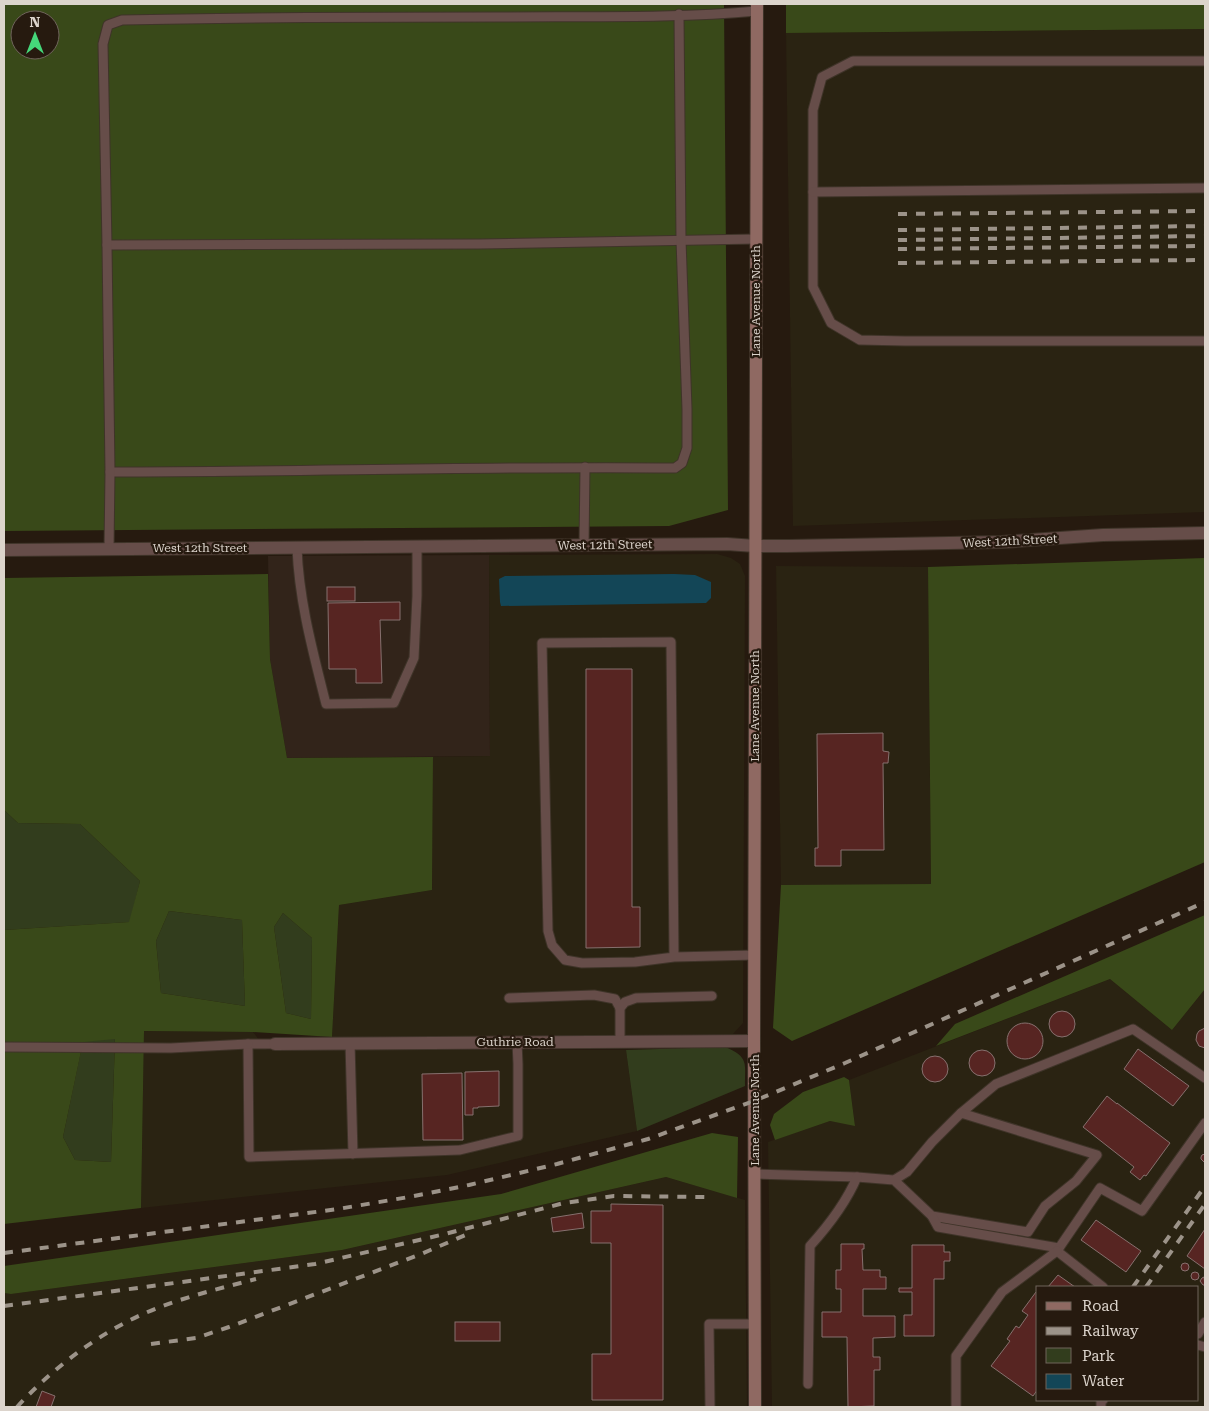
<svg xmlns="http://www.w3.org/2000/svg" width="1209" height="1411" viewBox="0 0 1209 1411" font-family="'Roboto Serif',serif">
<style>
.commercial{fill:#32241a}
.industrial{fill:#2a2312;fill-rule:evenodd}
.green{fill:#323d1d}
.forest{fill:#394919;fill-rule:evenodd}
.water{fill:#134657}
.building{fill:#572522;stroke:#86706e}
.lines{fill:none;stroke-linecap:round;stroke-linejoin:round}
.service-casing{stroke:#3f3429;stroke-width:11}
.minor-casing{stroke:#3f3429;stroke-width:14}
.tertiary-casing{stroke:#3f3429;stroke-width:14}
.secondary-casing{stroke:#3f3429;stroke-width:14}
.service{stroke:#664d49;stroke-width:9}
.minor{stroke:#664d49;stroke-width:12}
.tertiary{stroke:#664d49;stroke-width:12}
.secondary{stroke:#8f6962;stroke-width:12}
.rail{stroke:#9c9389;stroke-width:4;stroke-dasharray:9 9;stroke-linecap:butt}
.labels{text-anchor:middle;dominant-baseline:central;stroke-width:4.5;stroke-linejoin:round;paint-order:stroke}
.street-label{font-size:12px;fill:#dcd4cc;stroke:#261a0f}
</style>
<rect width="100%" height="100%" fill="#261a0f"/>
<path class="commercial" d="M 489,555 L 490,756 L 287,758 L 270,659 L 268,556 Z"/>
<g class="industrial">
<path d="M 1205,29 L 1205,512 L 793,526 L 786,33 Z"/>
<path d="M 717,554 L 731,558 L 740,564 L 745,576 L 743,1023 L 733,1034 L 332,1037 L 339,905 L 432,890 L 433,757 L 490,756 L 489,555 Z"/>
<path d="M 776,566 L 928,567 L 931,885 L 781,885 Z"/>
<path d="M 1110,979 L 1172,1030 L 1205,989 L 1205,1407 L 772,1407 L 768,1142 L 830,1121 L 855,1125 L 849,1080 ZM 1038,1287 L 1198,1287 L 1198,1400 L 1038,1400 Z"/>
<path d="M 144,1031 L 253,1032 L 267,1050 L 626,1050 L 637,1131 L 447,1175 L 141,1208 Z"/>
<path d="M 666,1177 L 745,1200 L 747,1407 L 4,1407 L 4,1293 L 11,1294 L 342,1250 Z"/>
</g>
<g class="green">
<path d="M 4,810 L 18,823 L 80,824 L 140,881 L 130,922 L 4,930 Z"/>
<path d="M 169,911 L 242,920 L 245,1006 L 161,993 L 156,941 Z"/>
<path d="M 283,913 L 312,938 L 311,1019 L 286,1013 L 274,927 Z"/>
<path d="M 115,1038 L 111,1162 L 75,1160 L 63,1137 L 83,1041 Z"/>
<path d="M 725,1047 C 749,1057 745,1063 745,1086 L 637,1131 L 626,1050 Z"/>
</g>
<g class="forest">
<path d="M 4,4 L 724,4 L 728,510 L 669,526 L 4,531 ZM 20,20 L 50,20 L 50,50 L 20,50 Z"/>
<path d="M 786,4 L 1205,4 L 1205,29 L 786,33 Z"/>
<path d="M 1205,558 L 1205,862 L 792,1041 L 773,1028 L 781,885 L 931,884 L 928,567 Z"/>
<path d="M 268,574 L 270,659 L 287,758 L 433,757 L 432,890 L 339,905 L 332,1037 L 253,1032 L 144,1031 L 141,1208 L 4,1224 L 4,930 L 129,922 L 140,881 L 80,824 L 18,823 L 4,810 L 4,578 ZM 169,911 L 242,920 L 245,1006 L 161,993 L 156,941 ZM 283,913 L 312,938 L 311,1019 L 286,1013 L 274,927 ZM 115,1039 L 111,1162 L 75,1160 L 63,1137 L 83,1042 Z"/>
<path d="M 1205,915 L 1205,989 L 1172,1030 L 1110,979 L 936,1046 L 955,1024 Z"/>
<path d="M 844,1077 L 849,1080 L 855,1126 L 830,1121 L 775,1140 L 770,1125 L 774,1114 L 803,1092 Z"/>
<path d="M 712,1133 L 738,1137 L 737,1198 L 666,1177 L 342,1250 L 11,1294 L 4,1293 L 4,1266 L 501,1194 Z"/>
</g>
<path class="water" d="M 674,574 L 695,575 L 711,582 L 711,598 L 706,603 L 501,606 L 500,602 L 499,579 L 505,576 Z"/>
<g class="building">
<rect x="327" y="587" width="28" height="14"/>
<path d="M 400,602 L 400,620 L 380,620 L 382,683 L 356,683 L 356,669 L 329,669 L 328,603 Z"/>
<path d="M 586,669 L 632,669 L 632,907 L 640,907 L 640,947 L 586,948 Z"/>
<path d="M 883,733 L 883,751 L 889,752 L 888,763 L 883,763 L 884,850 L 841,850 L 841,866 L 815,866 L 815,848 L 818,848 L 817,734 Z"/>
<circle cx="1062" cy="1024" r="13"/>
<circle cx="1025" cy="1041" r="18"/>
<path d="M 1205,1028 L 1205,1048 L 1199,1046 L 1196,1040 L 1197,1034 L 1199,1031 Z"/>
<path d="M 1138,1049 L 1189,1086 L 1173,1106 L 1124,1069 Z"/>
<circle cx="982" cy="1063" r="13"/>
<circle cx="935" cy="1069" r="13"/>
<path d="M 499,1071 L 499,1106 L 478,1107 L 478,1108 L 473,1108 L 473,1115 L 465,1115 L 465,1072 Z"/>
<path d="M 462,1073 L 463,1140 L 423,1140 L 422,1074 Z"/>
<path d="M 1107,1096 L 1117,1104 L 1117,1103 L 1170,1143 L 1146,1176 L 1144,1175 L 1140,1180 L 1130,1172 L 1134,1167 L 1083,1127 Z"/>
<path d="M 1205,1154 L 1205,1162 L 1204,1162 L 1201,1159 L 1201,1157 L 1202,1155 Z"/>
<path d="M 611,1204 L 663,1205 L 663,1400 L 592,1400 L 592,1354 L 611,1354 L 611,1243 L 591,1243 L 591,1211 L 611,1211 Z"/>
<path d="M 582,1213 L 584,1228 L 553,1232 L 551,1218 Z"/>
<path d="M 1096,1220 L 1141,1251 L 1126,1272 L 1081,1240 Z"/>
<path d="M 1205,1229 L 1205,1269 L 1187,1256 Z"/>
<path d="M 841,1244 L 864,1244 L 864,1249 L 862,1249 L 863,1270 L 880,1270 L 880,1277 L 886,1277 L 886,1289 L 863,1289 L 863,1316 L 895,1316 L 895,1337 L 873,1338 L 873,1357 L 880,1357 L 880,1370 L 874,1370 L 874,1406 L 848,1407 L 847,1337 L 822,1337 L 822,1312 L 841,1312 L 841,1289 L 836,1289 L 836,1270 L 841,1270 Z"/>
<path d="M 912,1245 L 944,1245 L 944,1252 L 950,1252 L 950,1261 L 944,1261 L 944,1279 L 934,1279 L 934,1336 L 904,1336 L 904,1315 L 912,1315 L 912,1292 L 899,1292 L 899,1288 L 912,1288 Z"/>
<circle cx="1185" cy="1267" r="4"/>
<circle cx="1195" cy="1276" r="4"/>
<path d="M 1058,1275 L 1075,1287 L 1048,1287 Z"/>
<path d="M 1204,1277 L 1205,1285 L 1203,1285 L 1200,1281 L 1202,1278 Z"/>
<path d="M 1036,1292 L 1038,1293 L 1038,1389 L 1033,1396 L 991,1366 L 1010,1341 L 1007,1339 L 1016,1326 L 1019,1328 L 1028,1315 L 1022,1311 Z"/>
<rect x="455" y="1322" width="45" height="19"/>
<path d="M 42,1391 L 55,1396 L 51,1407 L 36,1407 Z"/>
</g>
<g class="lines">
<g class="service-casing">
<g id="service">
<path d="M 1205,61 L 853,61 L 822,77 L 813,110 L 813,287 L 831,323 L 860,340 L 905,341 L 1205,341"/>
<path d="M 813,192 L 1205,188"/>
<path d="M 107,245 L 479,244 L 756,239"/>
<path d="M 110,472 C 298,472 486,466 675,468 L 682,463 L 687,448 L 687,409 L 681,240 L 679,14"/>
<path d="M 584,546 L 585,467"/>
<path d="M 297,548 C 299,601 313,652 326,704 L 394,703 L 414,658 L 417,596 L 417,547"/>
<path d="M 109,549 L 110,472 L 107,245 L 103,44 L 108,25 L 122,20 C 247,17 371,17 496,17 C 582,16 671,19 757,11"/>
<path d="M 674,957 L 671,642 L 542,643 L 548,931 L 552,945 L 565,960 L 582,963 L 635,962 L 674,957 L 755,955"/>
<path d="M 509,998 L 594,995 L 615,999 L 620,1008"/>
<path d="M 620,1041 L 620,1008 L 625,1002 L 636,998 L 712,996"/>
<path d="M 350,1043 L 353,1154"/>
<path d="M 275,1044 L 248,1044 L 249,1157 L 460,1150 L 518,1136 L 518,1064 L 517,1042"/>
<path d="M 4,1047 L 171,1048 L 248,1044"/>
<path d="M 961,1113 L 996,1084 L 1133,1029 L 1205,1078"/>
<path d="M 755,1174 L 857,1177 L 894,1180 L 907,1172 L 932,1142 L 961,1113 L 1097,1155 L 1076,1181 L 1045,1206 L 1028,1232 L 932,1216 L 894,1180"/>
<path d="M 932,1216 L 938,1227 L 1059,1248"/>
<path d="M 1103,1287 L 1057,1251 L 1100,1188 L 1142,1211 L 1205,1123"/>
<path d="M 1198,1334 L 1205,1322"/>
<path d="M 1198,1345 L 1205,1347"/>
<path d="M 808,1384 L 810,1246 C 829,1225 846,1203 857,1177"/>
<path d="M 710,1407 L 709,1324 L 755,1324"/>
<path d="M 956,1407 L 956,1356 L 1002,1292 L 1057,1251"/>
<path d="M 1101,1407 L 1101,1401 L 1103,1400"/>
</g>
</g>
<g class="minor-casing">
<g id="minor">
<path d="M 4,550 L 727,544 L 755,546"/>
<path d="M 275,1044 L 754,1041"/>
</g>
</g>
<g class="tertiary-casing">
<path id="tertiary" d="M 755,546 L 788,546 L 1002,542 L 1103,535 L 1205,533"/>
</g>
<g class="secondary-casing">
<path id="secondary" d="M 755,1407 L 754,1041 L 757,4"/>
</g>
<use href="#service" class="service"/>
<use href="#minor" class="minor"/>
<use href="#tertiary" class="tertiary"/>
<use href="#secondary" class="secondary"/>
<g class="rail">
<path d="M 898,214 L 1205,211"/>
<path d="M 898,230 L 1205,226"/>
<path d="M 898,240 L 1205,236"/>
<path d="M 898,249 L 1205,246"/>
<path d="M 898,263 L 1205,260"/>
<path d="M 4,1253 L 338,1209 L 409,1197 L 469,1185 L 557,1164 L 648,1139 L 754,1101 L 845,1063 L 1205,902"/>
<path d="M 1133,1287 L 1205,1186"/>
<path d="M 1146,1287 L 1205,1204"/>
<path d="M 4,1306 L 315,1264 L 445,1234 L 564,1203 L 614,1196 L 706,1197"/>
<path d="M 151,1344 L 196,1338 L 229,1327 L 421,1254 L 468,1234"/>
<path d="M 17,1407 C 51,1370 96,1335 143,1314 C 179,1298 218,1289 256,1279"/>
</g>
</g>
<g class="labels">
<g class="street-label">
<text transform="translate(756 301) rotate(-90)">Lane Avenue North</text>
<text transform="translate(1010 541) rotate(-3)">West 12th Street</text>
<text transform="translate(605 545) rotate(-1)">West 12th Street</text>
<text x="200" y="548">West 12th Street</text>
<text transform="translate(755 706) rotate(-90)">Lane Avenue North</text>
<text x="515" y="1042">Guthrie Road</text>
<text transform="translate(755 1110) rotate(-90)">Lane Avenue North</text>
</g>
</g>
<rect width="1209" height="1411" fill="none" stroke="#dcd4cc" stroke-width="10"/>
<rect x="1036" y="1286" width="162" height="115" fill="#261a0f" stroke="#6f645b"/>
<rect x="1046" y="1302" width="25" height="8" fill="#8f6962" stroke="#6f645b"/>
<text x="1082" y="1311" font-size="15" fill="#dcd4cc">Road</text>
<rect x="1046" y="1327" width="25" height="8" fill="#9c9389" stroke="#6f645b"/>
<text x="1082" y="1336" font-size="15" fill="#dcd4cc">Railway</text>
<rect x="1046" y="1348" width="25" height="15" fill="#323d1d" stroke="#6f645b"/>
<text x="1082" y="1361" font-size="15" fill="#dcd4cc">Park</text>
<rect x="1046" y="1374" width="25" height="15" fill="#134657" stroke="#6f645b"/>
<text x="1082" y="1386" font-size="15" fill="#dcd4cc">Water</text>
<g transform="translate(35 35)"><circle r="24" fill="#261a0f" stroke="#6f645b"/>
<path d="M0-4L9 19L0 12L-9 19Z" fill="#45d77a"/>
<text y="-8" font-size="14" font-weight="bold" text-anchor="middle" fill="#dcd4cc">N</text>
</g>
</svg>
